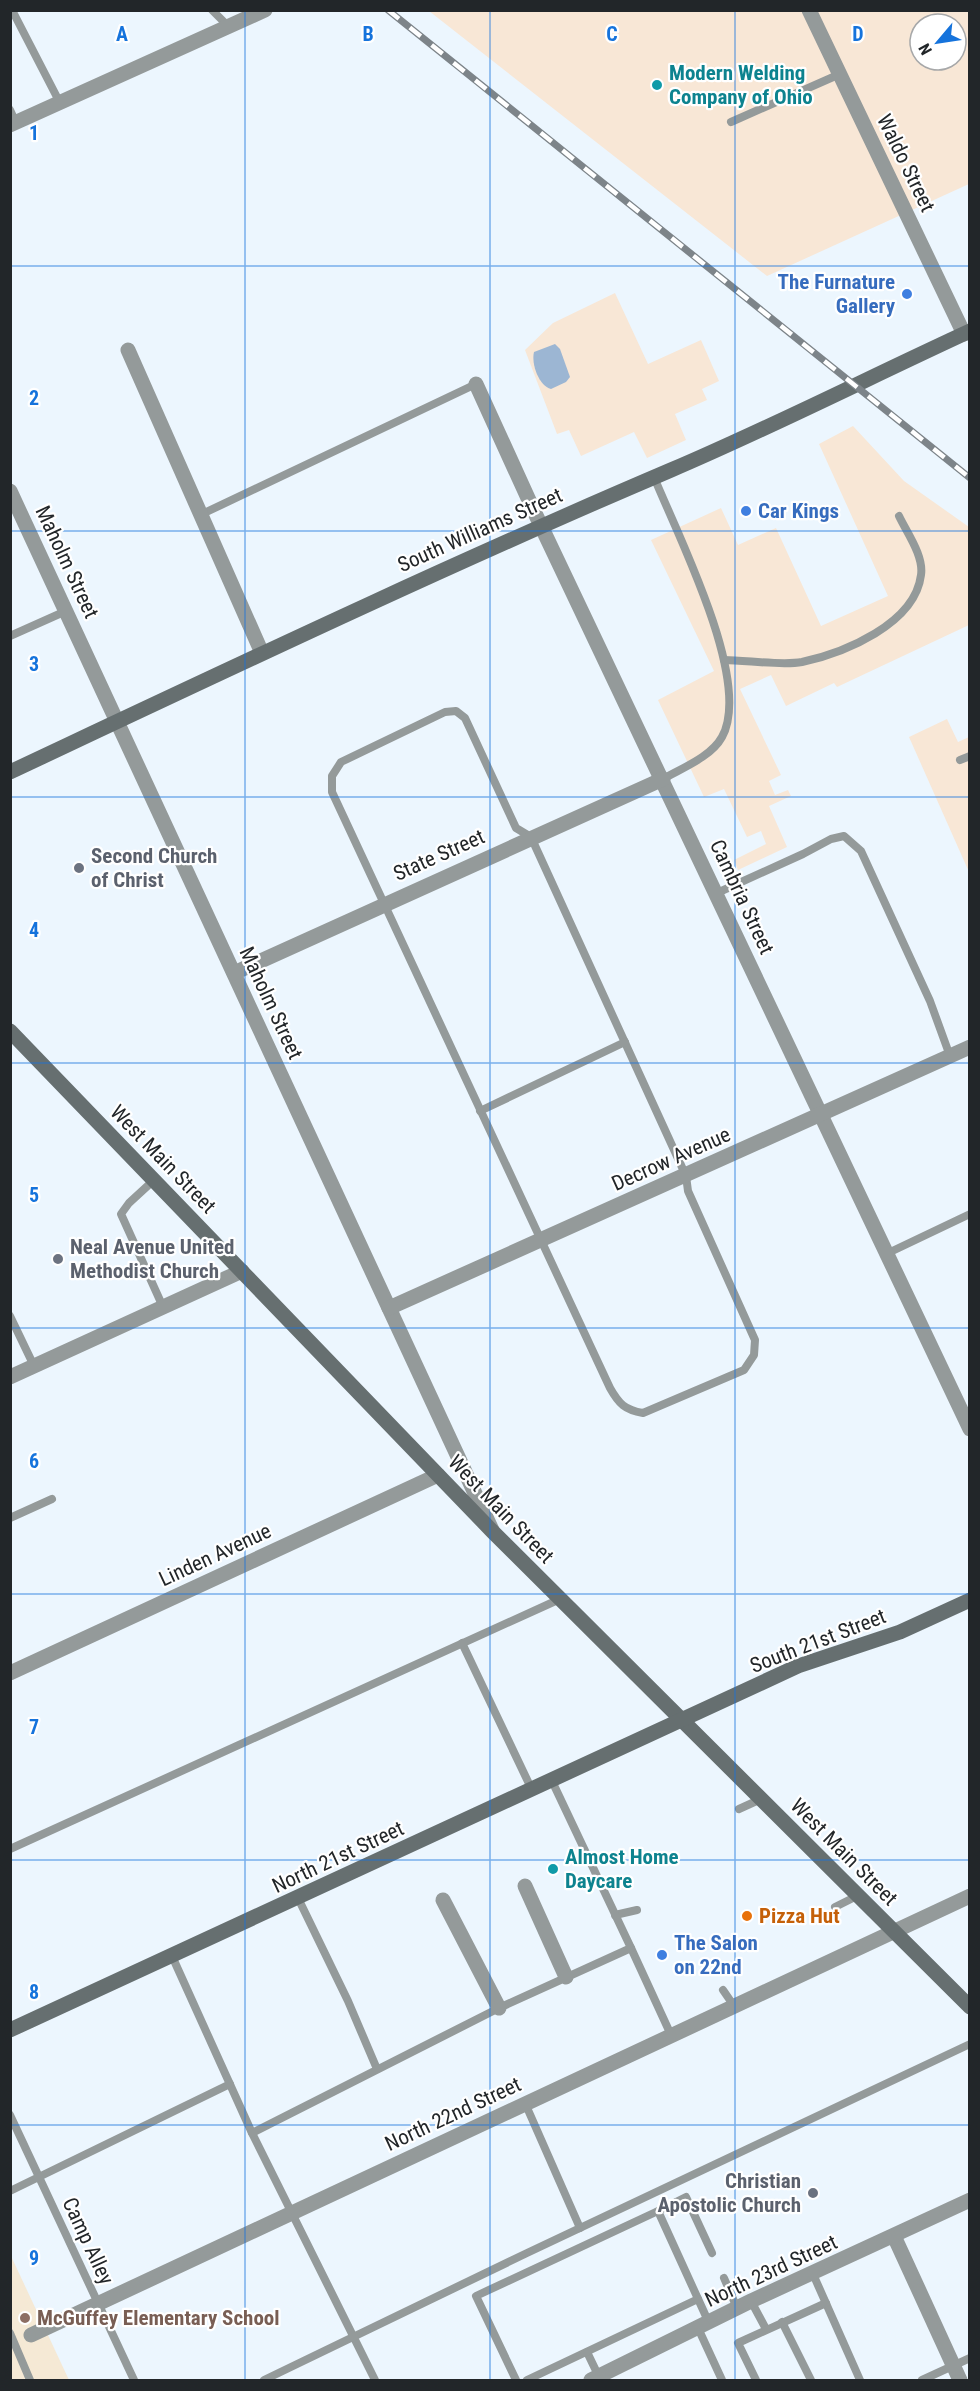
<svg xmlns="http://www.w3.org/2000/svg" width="980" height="2391" viewBox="0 0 980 2391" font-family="'Roboto Condensed',sans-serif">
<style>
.industrial{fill:#f8e7d6;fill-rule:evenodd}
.education{fill:#f5e9d5}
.water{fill:#9cb6d3}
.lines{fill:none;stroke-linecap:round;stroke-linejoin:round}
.lane{stroke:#949a9a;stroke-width:8}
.street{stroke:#949a9a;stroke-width:15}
.secondary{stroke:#666f70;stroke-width:15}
.rail-casing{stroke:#7d8489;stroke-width:7}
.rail{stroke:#fff;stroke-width:4.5;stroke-dasharray:14;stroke-linecap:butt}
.grid{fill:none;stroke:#1573dc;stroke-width:1.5;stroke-opacity:0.55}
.culture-dot{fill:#0f9aa8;stroke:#fff;stroke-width:2}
.shop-dot{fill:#3f7fe0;stroke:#fff;stroke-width:2}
.worship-dot{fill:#6b7280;stroke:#fff;stroke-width:2}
.food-dot{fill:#e8710a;stroke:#fff;stroke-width:2}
.education-dot{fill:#8d6e63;stroke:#fff;stroke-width:2}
.labels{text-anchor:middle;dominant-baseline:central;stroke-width:4.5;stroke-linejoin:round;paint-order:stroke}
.culture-label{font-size:21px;font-weight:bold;fill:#0d838f;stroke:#fff;text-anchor:start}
.street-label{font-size:21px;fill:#222629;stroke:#fff}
.shop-label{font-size:21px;font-weight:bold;fill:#366cbe;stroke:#fff;text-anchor:start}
.worship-label{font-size:21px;font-weight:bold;fill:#5b616d;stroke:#fff;text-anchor:start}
.food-label{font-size:21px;font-weight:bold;fill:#c56008;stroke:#fff;text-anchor:start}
.education-label{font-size:21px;font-weight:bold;fill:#785e54;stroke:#fff;text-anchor:start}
.grid-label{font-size:20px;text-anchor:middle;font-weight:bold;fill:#1573dc;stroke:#fff;stroke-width:4.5;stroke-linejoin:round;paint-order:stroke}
</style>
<rect width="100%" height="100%" fill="#ecf6fe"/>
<g class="industrial">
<path d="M 429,11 L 969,11 L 969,184 L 767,276 ZM 920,24 L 956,24 L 956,60 L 920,60 Z"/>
<path d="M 615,293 L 648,364 L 701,340 L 719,381 L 702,389 L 707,400 L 675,414 L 686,440 L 647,458 L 634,432 L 581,456 L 569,430 L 557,434 L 525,350 L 553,323 Z"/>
<path d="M 853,426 L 904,481 L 969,527 L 969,625 L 837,687 L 834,683 L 786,706 L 771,675 L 740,689 L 781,775 L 769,781 L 775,795 L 788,790 L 791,796 L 769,806 L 787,847 L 738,870 L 734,860 L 766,844 L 761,831 L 747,837 L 724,789 L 704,797 L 658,700 L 714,671 L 651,540 L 721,508 L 738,545 L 776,528 L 821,626 L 888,596 L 819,444 Z"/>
<path d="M 947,719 L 958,742 L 969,737 L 969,872 L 909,737 Z"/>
</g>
<path class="education" d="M 11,2256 L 69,2380 L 11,2380 Z"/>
<path class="water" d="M 555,344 L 560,349 L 570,377 L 566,382 L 551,389 C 539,386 531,364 534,352 Z"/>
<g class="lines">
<g class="lane">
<path d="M 12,10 L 60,103"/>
<path d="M 212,10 L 229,27"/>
<path d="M 10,110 L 16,123"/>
<path d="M 731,122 L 840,74"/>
<path d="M 654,477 C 677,534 753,681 722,737 C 711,757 682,768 663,779"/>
<path d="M 200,515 L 476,384"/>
<path d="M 10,636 L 66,611"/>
<path d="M 724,660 C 746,660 781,666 802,662 C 844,653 915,624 921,575 C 924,556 907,533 899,516"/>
<path d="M 456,711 L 465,718 L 516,828 L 531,837 L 686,1176 L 688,1191 L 755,1340 L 754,1355 L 744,1370 L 643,1413 C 625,1410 619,1404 610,1388 L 332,792 L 332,776 L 341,762 L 445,712 Z"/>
<path d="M 960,760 L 970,756"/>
<path d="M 717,893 L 803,854 L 831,839 L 844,836 L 861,851 L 930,1001 L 950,1056"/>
<path d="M 480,1111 L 625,1042"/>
<path d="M 154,1180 L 129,1203 L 121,1214 L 163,1307"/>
<path d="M 886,1254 L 970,1214"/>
<path d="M 10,1316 L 34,1366"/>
<path d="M 10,1518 L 52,1499"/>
<path d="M 462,1643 L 532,1790"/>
<path d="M 739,1809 L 761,1799"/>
<path d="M 10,1849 L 560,1599"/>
<path d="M 298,1898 L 348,2001 L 377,2069"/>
<path d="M 835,1907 L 857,1896"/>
<path d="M 615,1915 L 637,1910"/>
<path d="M 631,1948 L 671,2035"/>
<path d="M 172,1956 L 252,2133 L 375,2380"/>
<path d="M 723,1990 L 734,2006"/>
<path d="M 525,2103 L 580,2228"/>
<path d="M 10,2115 L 134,2380"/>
<path d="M 252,2133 L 499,2008 L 631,1948 L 552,1781"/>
<path d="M 10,2191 L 230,2084"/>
<path d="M 658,2211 L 686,2197 L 712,2253"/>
<path d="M 813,2274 L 860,2380"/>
<path d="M 724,2278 L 737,2308"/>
<path d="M 751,2301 L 766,2329"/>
<path d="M 782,2322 L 811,2380"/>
<path d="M 698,2328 L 722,2380"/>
<path d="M 10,2333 L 30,2380"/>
<path d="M 587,2352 L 599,2377"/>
<path d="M 264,2380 L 527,2253 L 970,2044"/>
<path d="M 516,2380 L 476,2296 L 658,2211 L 709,2323"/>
<path d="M 527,2380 L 698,2299"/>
<path d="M 756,2380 L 738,2343 L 826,2303"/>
<path d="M 922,2380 L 970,2358"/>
</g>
<g class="street">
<path d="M 809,10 L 964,334"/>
<path d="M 10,125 L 265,10"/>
<path d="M 128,350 L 262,653"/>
<path d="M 476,384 L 533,509 L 970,1429"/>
<path d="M 10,491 L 492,1530"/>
<path d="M 234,973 L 663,779"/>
<path d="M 389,1308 L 970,1047"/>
<path d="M 10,1377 L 242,1271"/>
<path d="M 10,1673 L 438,1475"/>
<path d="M 525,1886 L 566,1977"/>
<path d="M 443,1900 L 499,2008"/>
<path d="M 894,2236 L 960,2380"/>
<path d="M 31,2335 L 970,1896"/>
<path d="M 591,2380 L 751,2301 L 970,2200"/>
</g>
<g class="secondary">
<path d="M 10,772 C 229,669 448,565 671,470 C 772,427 870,377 970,331"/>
<path d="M 10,1031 L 493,1532 L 970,2007"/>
<path d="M 10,2030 L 798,1666 L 900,1632 L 970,1600"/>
</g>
<g class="rail-casing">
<path id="rail" d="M 388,10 L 970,478"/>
</g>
<use href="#rail" class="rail"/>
</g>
<path class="grid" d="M 245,10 L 245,2380M 490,10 L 490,2380M 735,10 L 735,2380M 10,266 L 970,266M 10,531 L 970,531M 10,797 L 970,797M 10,1063 L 970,1063M 10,1328 L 970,1328M 10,1594 L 970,1594M 10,1860 L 970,1860M 10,2125 L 970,2125"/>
<g class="culture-dot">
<circle cx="657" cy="85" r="6"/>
<circle cx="553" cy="1869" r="6"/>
</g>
<g class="shop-dot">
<circle cx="907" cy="294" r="6"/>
<circle cx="746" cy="511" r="6"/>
<circle cx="662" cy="1955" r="6"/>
</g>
<g class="worship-dot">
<circle cx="79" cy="868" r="6"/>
<circle cx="58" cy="1259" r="6"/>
<circle cx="813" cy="2193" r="6"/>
</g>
<circle class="food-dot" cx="747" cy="1916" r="6"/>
<circle class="education-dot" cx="25" cy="2318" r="6"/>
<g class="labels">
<g class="culture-label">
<text x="669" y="73">Modern Welding<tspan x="669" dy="24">Company of Ohio</tspan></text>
<text x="565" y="1857">Almost Home<tspan x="565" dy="24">Daycare</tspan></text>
</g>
<g class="street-label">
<text transform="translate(906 163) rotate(64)">Waldo Street</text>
<text transform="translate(480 530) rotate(-24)">South Williams Street</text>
<text transform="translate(67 562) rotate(65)">Maholm Street</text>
<text transform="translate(439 855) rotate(-24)">State Street</text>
<text transform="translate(742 897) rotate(65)">Cambria Street</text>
<text transform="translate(271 1003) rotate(65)">Maholm Street</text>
<text transform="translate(163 1159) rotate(46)">West Main Street</text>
<text transform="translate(671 1159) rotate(-24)">Decrow Avenue</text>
<text transform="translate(501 1509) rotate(46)">West Main Street</text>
<text transform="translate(215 1555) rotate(-25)">Linden Avenue</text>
<text transform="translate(818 1641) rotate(-21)">South 21st Street</text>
<text transform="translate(844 1852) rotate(45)">West Main Street</text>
<text transform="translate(338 1857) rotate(-25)">North 21st Street</text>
<text transform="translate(453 2114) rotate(-25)">North 22nd Street</text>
<text transform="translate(88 2241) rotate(65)">Camp Alley</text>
<text transform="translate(771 2271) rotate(-25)">North 23rd Street</text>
</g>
<g class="shop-label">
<text x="895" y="282" text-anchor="end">The Furnature<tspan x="895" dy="24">Gallery</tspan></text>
<text x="758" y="511">Car Kings</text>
<text x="674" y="1943">The Salon<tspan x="674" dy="24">on 22nd</tspan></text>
</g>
<g class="worship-label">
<text x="91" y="856">Second Church<tspan x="91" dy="24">of Christ</tspan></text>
<text x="70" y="1247">Neal Avenue United<tspan x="70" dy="24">Methodist Church</tspan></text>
<text x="801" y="2181" text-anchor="end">Christian<tspan x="801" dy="24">Apostolic Church</tspan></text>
</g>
<g class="food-label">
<text x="759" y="1916">Pizza Hut</text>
</g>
<g class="education-label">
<text x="37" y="2318">McGuffey Elementary School</text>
</g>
</g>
<g class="grid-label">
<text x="122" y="41">A</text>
<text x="368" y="41">B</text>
<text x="612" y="41">C</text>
<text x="858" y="41">D</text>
<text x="34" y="140">1</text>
<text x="34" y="405">2</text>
<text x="34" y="671">3</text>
<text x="34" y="937">4</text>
<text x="34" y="1202">5</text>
<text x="34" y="1468">6</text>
<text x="34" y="1734">7</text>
<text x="34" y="1999">8</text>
<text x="34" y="2265">9</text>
</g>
<rect width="980" height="2391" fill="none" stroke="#222629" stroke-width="24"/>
<g transform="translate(938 42) rotate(241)"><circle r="28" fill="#ffffff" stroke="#a7a8a9" stroke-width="1.5"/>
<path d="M0-4.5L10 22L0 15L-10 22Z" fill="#1573dc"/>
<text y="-9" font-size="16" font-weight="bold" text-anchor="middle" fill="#222629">N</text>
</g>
</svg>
